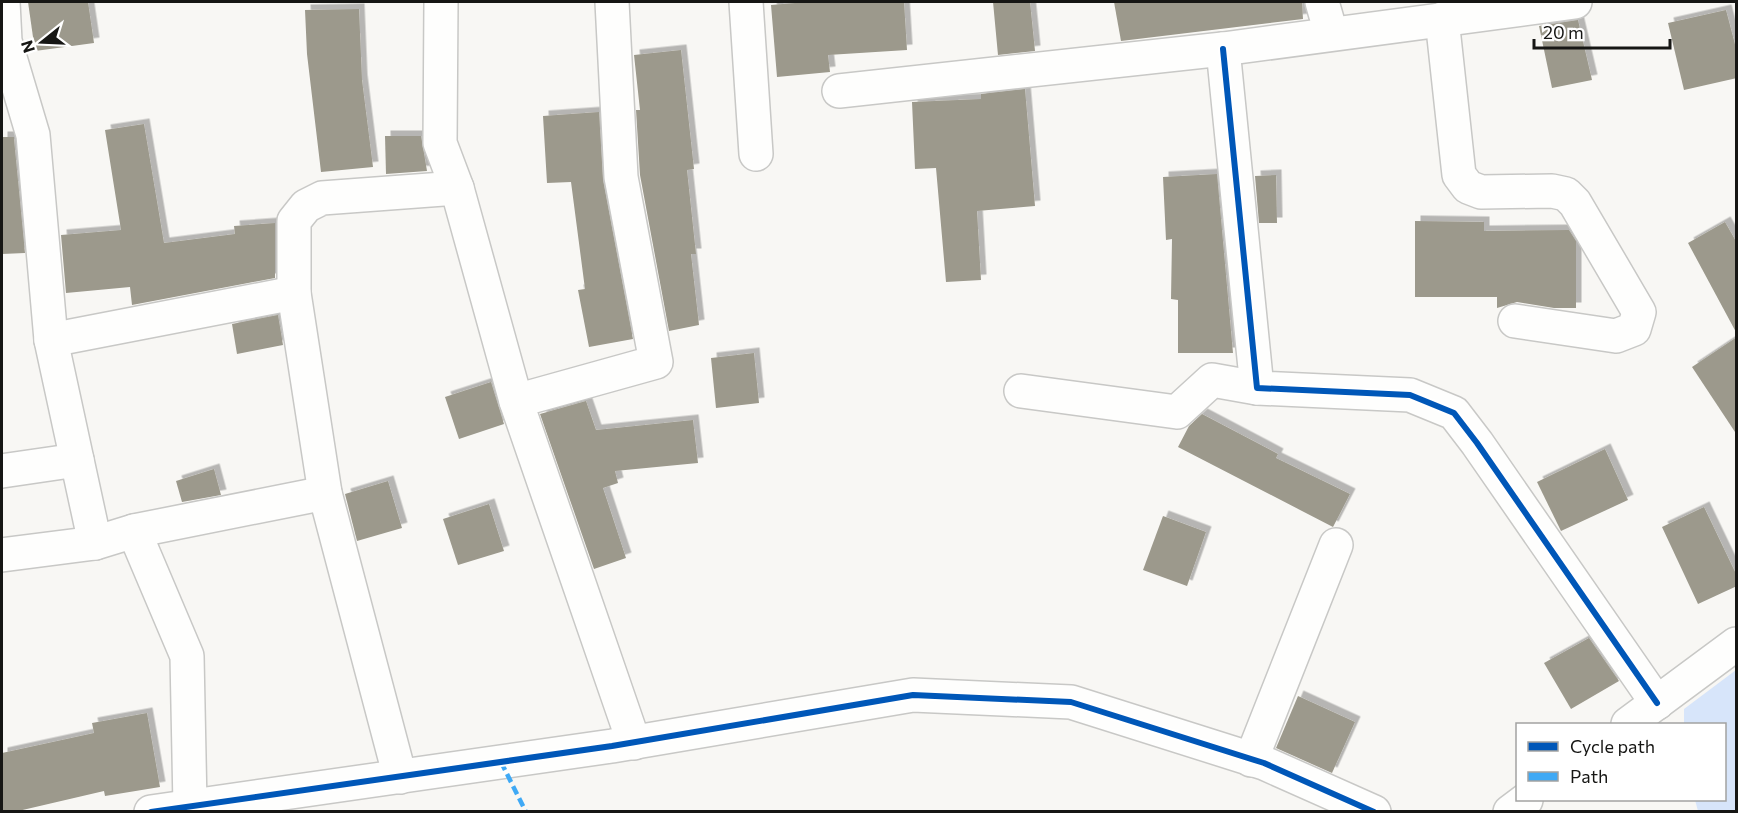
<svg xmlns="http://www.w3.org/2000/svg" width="1738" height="813" viewBox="0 0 1738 813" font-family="Commissioner,sans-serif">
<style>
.water{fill:#d7e5fa}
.building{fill:#9c998c;filter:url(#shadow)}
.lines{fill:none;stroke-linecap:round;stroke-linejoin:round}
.minor-casing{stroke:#c8c8c6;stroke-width:36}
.minor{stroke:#fefefd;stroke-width:33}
.quiet{stroke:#3fa9f5;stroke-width:4.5;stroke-dasharray:9 4.5;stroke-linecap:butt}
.cycleway-casing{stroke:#fff;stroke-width:10}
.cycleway{stroke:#0057b8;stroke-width:6}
</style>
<defs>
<filter id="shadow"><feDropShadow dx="5.5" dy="-5.5" stdDeviation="0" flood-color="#0004"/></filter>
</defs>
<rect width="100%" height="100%" fill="#f8f7f4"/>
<path class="water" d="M 1736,670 L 1736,811 L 1698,811 L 1695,800 L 1724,800 L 1724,724 L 1684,724 L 1684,709 Z"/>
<g class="building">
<path d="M 28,2 L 88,2 L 94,43 L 35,51 Z"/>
<path d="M 807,2 L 904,2 L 907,50 L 828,55 L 830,72 L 777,77 L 771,5 Z"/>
<path d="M 993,2 L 1030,2 L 1035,51 L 998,55 Z"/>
<path d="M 1114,2 L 1302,2 L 1303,19 L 1121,41 Z"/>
<path d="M 359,9 L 362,80 L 373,167 L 321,172 L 307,54 L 305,10 Z"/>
<path d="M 1726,10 L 1737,52 L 1737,78 L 1684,90 L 1668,23 Z"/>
<path d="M 1578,20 L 1592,80 L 1552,88 L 1539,26 Z"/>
<path d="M 681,50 L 694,169 L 687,170 L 696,254 L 691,254 L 699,325 L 669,331 L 640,175 L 636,110 L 640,110 L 634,55 Z"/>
<path d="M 1025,89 L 1035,206 L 977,211 L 981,280 L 946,282 L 936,168 L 915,169 L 912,102 L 981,99 L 981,94 Z"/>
<path d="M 599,112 L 603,180 L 633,339 L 589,347 L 578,290 L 585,289 L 571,182 L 547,183 L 543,116 Z"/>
<path d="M 144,124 L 164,243 L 235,234 L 234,226 L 275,223 L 275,278 L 132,305 L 130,287 L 66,293 L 61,235 L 121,230 L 105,130 Z"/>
<path d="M 385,136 L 421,136 L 427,171 L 386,174 Z"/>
<path d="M 2,137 L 14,137 L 14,139 L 25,253 L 2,254 Z"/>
<path d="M 1217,174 L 1233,353 L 1178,353 L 1178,300 L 1171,299 L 1172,239 L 1166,240 L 1163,177 Z"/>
<path d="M 1276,175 L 1277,223 L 1259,223 L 1255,176 Z"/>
<path d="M 1415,221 L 1484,222 L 1484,231 L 1569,230 L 1576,241 L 1576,308 L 1554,308 L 1517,302 L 1497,308 L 1497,297 L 1415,297 Z"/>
<path d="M 1725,222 L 1737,243 L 1737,334 L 1688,243 Z"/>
<path d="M 278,315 L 283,345 L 237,354 L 232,324 Z"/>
<path d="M 1737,337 L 1737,435 L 1692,367 Z"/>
<path d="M 754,353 L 759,403 L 716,408 L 711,358 Z"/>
<path d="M 491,382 L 504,424 L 459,439 L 445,397 Z"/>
<path d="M 586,401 L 596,430 L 693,420 L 698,463 L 615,471 L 618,483 L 603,488 L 626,558 L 594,569 L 540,414 Z"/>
<path d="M 1202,414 L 1278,454 L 1276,458 L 1350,494 L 1333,527 L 1178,447 L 1189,426 Z"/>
<path d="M 1605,449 L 1628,500 L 1561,531 L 1537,482 Z"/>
<path d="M 214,469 L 221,495 L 182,502 L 176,481 Z"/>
<path d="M 388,481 L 402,528 L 357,541 L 345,494 Z"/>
<path d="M 489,504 L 504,551 L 458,565 L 443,519 Z"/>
<path d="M 1704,507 L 1737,576 L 1737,586 L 1698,604 L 1662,527 Z"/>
<path d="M 1163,516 L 1206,532 L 1187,586 L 1143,570 Z"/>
<path d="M 1589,638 L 1619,681 L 1571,709 L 1544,663 Z"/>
<path d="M 1298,696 L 1355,722 L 1332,773 L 1276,748 Z"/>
<path d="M 147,713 L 160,787 L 105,796 L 104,791 L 14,812 L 2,812 L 2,753 L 94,733 L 92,723 Z"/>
</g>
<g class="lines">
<g class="minor-casing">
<g id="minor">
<path d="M 3,2 L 5,41 L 33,135 L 51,340 L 95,543"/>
<path d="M 441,2 L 440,143 L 457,188 L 516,401"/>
<path d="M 612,2 L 621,177 L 656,362 L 516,401 L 634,743"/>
<path d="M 746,2 L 756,154"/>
<path d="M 1322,2 L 1331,33"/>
<path d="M 1442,19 L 1459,175 L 1468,187 L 1481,192 L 1552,191 L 1566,194 L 1575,203 L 1639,312 L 1634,329 L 1616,336 L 1515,321"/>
<path d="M 1223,49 L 1257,388 L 1410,395 L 1454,413 L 1477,443 L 1657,703"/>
<path d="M 839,91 L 1223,49 L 1575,2"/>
<path d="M 51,340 L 294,293"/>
<path d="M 1021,391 L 1177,412 L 1212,380 L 1257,388"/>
<path d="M 2,471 L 77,460"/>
<path d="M 134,531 L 325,493"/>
<path d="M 2,555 L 95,543 L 134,531 L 187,656 L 190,806"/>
<path d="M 1628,724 L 1736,644"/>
<path d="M 1251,760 L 1336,545"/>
<path d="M 400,777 L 325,493 L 294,293 L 294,221 L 306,206 L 322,198 L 457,188"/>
<path d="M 151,812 L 612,746 L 913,695 L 1071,702 L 1264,763 L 1374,812"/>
<path d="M 1510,812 L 1526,800"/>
</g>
</g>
<use href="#minor" class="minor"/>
<path class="quiet" d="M 501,762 L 526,812"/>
<g class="cycleway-casing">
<g id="cycleway">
<path d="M 1223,49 L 1257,388 L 1410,395 L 1454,413 L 1477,443 L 1657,703"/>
<path d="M 151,812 L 612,746 L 913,695 L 1071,702 L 1264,763 L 1374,812"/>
</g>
</g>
<use href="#cycleway" class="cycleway"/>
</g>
<rect width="1738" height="813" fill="none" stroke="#161614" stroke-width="6"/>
<rect x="1516" y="723" width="210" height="78" fill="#ffffff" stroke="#a2a2a1" stroke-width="1.5"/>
<rect x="1528" y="742" width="30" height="9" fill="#0057b8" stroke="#a2a2a1" stroke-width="1.5"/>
<text x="1570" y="753" font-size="18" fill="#161614">Cycle path</text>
<rect x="1528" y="772" width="30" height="9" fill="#3fa9f5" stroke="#a2a2a1" stroke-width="1.5"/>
<text x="1570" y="783" font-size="18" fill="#161614">Path</text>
<g transform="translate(42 42) rotate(252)" stroke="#ffffff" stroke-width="4.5" paint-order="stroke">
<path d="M0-4.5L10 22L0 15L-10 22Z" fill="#161614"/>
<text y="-9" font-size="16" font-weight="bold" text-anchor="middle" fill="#161614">N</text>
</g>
<path d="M1534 39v9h136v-9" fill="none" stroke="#161614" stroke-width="3"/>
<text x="1543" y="39" font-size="18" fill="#161614" stroke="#ffffff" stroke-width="4.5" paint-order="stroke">20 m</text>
</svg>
